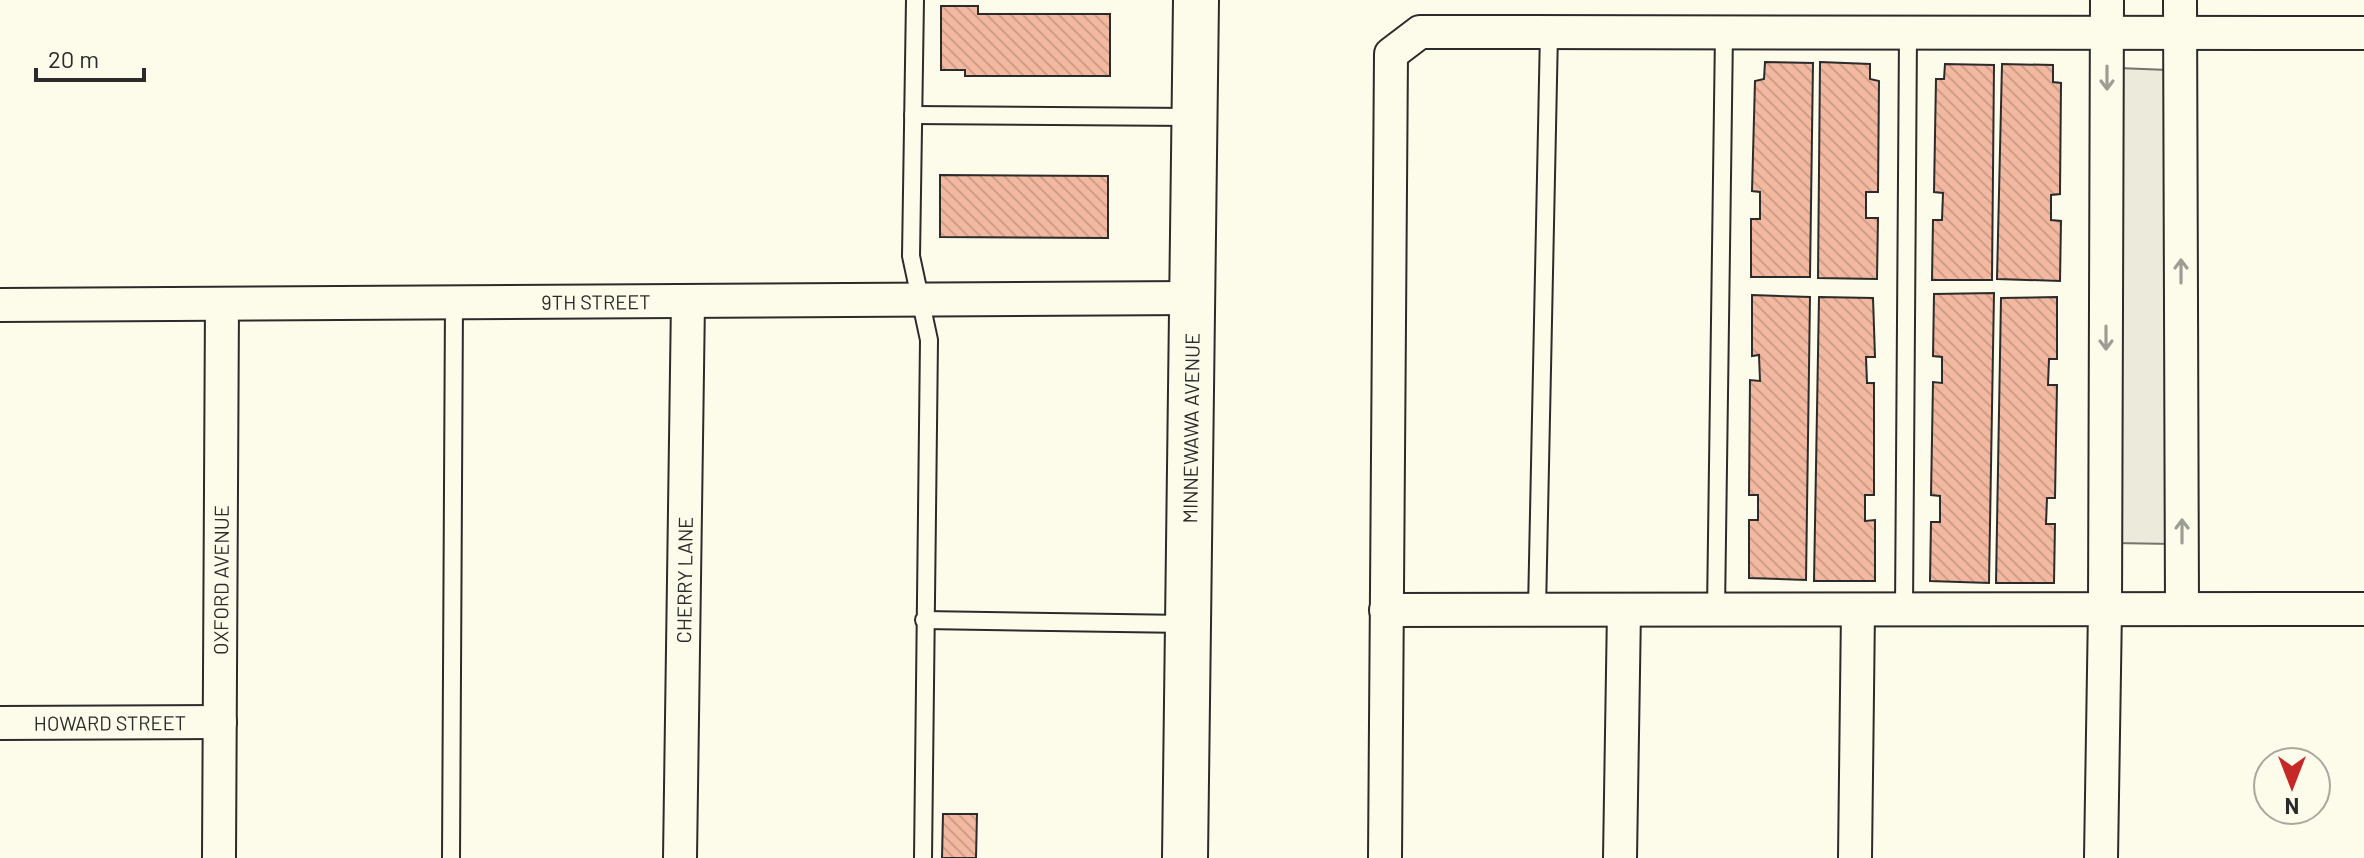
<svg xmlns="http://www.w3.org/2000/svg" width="2364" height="858" viewBox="0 0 2364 858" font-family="Barlow,sans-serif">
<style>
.parking{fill:#eceadb;stroke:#74746e;stroke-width:2}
.building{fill:url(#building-back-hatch);stroke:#2b2b2b;stroke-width:2}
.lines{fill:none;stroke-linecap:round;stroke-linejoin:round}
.lane-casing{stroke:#2b2b2b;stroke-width:20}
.street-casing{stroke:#2b2b2b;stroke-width:36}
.secondary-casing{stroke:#2b2b2b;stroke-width:48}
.lane{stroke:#fdfbea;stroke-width:16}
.street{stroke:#fdfbea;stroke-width:32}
.secondary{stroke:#fdfbea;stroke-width:44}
.oneway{stroke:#9e9d94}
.labels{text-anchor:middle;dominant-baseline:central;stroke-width:6;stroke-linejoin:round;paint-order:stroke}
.street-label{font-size:20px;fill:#2b2b2b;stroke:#fdfbea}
</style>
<defs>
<pattern id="building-back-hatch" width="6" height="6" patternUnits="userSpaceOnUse" patternTransform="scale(2)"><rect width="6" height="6" fill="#f2b8a0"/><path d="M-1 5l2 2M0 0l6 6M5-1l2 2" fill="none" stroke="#d09e8a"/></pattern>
</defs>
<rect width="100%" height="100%" fill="#fdfbea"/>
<path class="parking" d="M 2118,68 L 2168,70 L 2173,544 L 2114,543 Z"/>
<g class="building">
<path d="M 941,6 L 978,6 L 978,14 L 1110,14 L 1110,76 L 965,76 L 965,70 L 941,70 Z"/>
<path d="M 1765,62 L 1813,63 L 1810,277 L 1751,277 L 1751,219 L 1760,219 L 1760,192 L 1752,191 L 1755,81 L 1764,79 Z"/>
<path d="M 1820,62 L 1870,64 L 1870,79 L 1879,81 L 1878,192 L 1866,192 L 1866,218 L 1878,218 L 1877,279 L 1818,278 Z"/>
<path d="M 1945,64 L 1994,65 L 1992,280 L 1932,280 L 1933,220 L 1942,220 L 1943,193 L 1934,192 L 1936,79 L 1944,79 Z"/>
<path d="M 2002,64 L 2053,65 L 2053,82 L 2061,83 L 2060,194 L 2051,195 L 2051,220 L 2061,221 L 2060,281 L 1997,279 Z"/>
<path d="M 940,175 L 1108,176 L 1108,238 L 940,237 Z"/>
<path d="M 1994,293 L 1989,583 L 1930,581 L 1931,522 L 1940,522 L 1940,496 L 1931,495 L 1933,382 L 1942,383 L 1942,357 L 1933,356 L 1934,294 Z"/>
<path d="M 1752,295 L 1810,297 L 1806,580 L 1749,578 L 1749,520 L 1758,520 L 1758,495 L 1749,495 L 1750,380 L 1760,381 L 1759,355 L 1752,356 Z"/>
<path d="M 1819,297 L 1873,298 L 1875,357 L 1866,357 L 1867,383 L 1874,383 L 1874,495 L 1865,495 L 1865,521 L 1875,520 L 1875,581 L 1814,581 Z"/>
<path d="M 2057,297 L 2057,359 L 2049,359 L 2048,385 L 2057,385 L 2055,498 L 2047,498 L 2046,524 L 2055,524 L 2054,583 L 1996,583 L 2001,298 Z"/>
<path d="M 943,814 L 977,814 L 976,858 L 942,858 Z"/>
</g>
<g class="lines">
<g class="lane-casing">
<g id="lane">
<path d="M 915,0 L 911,256 L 929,340 L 923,858"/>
<path d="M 913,115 L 1192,117"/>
<path d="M 1904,609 L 1908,34"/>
<path d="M 1537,610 L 1549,32"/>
<path d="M 1716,610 L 1724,33"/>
<path d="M 924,620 L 1187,624"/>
<path d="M 451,858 L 454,303"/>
</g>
</g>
<g class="street-casing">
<g id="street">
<path d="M 2180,0 L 2182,609"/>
<path id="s1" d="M 0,305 L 1192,298"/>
<path d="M 1386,610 L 2364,609"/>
<path id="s2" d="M 0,723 L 220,722"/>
<path id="s3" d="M 219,858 L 222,304"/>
<path id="s4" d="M 680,858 L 688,301"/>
<path d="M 1385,858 L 1391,54 L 1420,32 L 2364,33"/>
<path d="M 1620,858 L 1624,610"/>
<path d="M 1855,858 L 1858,610"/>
<path d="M 2101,858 L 2105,609 L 2107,0"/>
</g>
</g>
<g class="secondary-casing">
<g id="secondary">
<path id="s5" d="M 1185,858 L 1196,0"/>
</g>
</g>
<use href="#lane" class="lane"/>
<use href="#street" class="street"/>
<use href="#secondary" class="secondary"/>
</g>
<defs><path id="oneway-shaft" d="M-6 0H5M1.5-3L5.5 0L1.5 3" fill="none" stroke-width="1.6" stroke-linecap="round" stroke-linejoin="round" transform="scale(2)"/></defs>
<g class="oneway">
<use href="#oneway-shaft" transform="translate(2107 78) rotate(90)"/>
<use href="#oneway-shaft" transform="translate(2181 271) rotate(-90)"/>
<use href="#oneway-shaft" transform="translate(2106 338) rotate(90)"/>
<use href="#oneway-shaft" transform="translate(2182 531) rotate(-90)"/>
</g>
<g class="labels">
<g class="street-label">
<text stroke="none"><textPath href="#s1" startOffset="596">9TH STREET</textPath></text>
<text stroke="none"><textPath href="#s5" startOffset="430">MINNEWAWA AVENUE</textPath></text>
<text stroke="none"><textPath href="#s4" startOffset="278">CHERRY LANE</textPath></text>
<text stroke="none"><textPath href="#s3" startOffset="278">OXFORD AVENUE</textPath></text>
<text stroke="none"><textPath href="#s2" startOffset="110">HOWARD STREET</textPath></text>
</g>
</g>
<g transform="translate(2292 786) rotate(180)"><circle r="38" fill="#fdfbea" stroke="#a9a89e" stroke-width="2"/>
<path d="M0-6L14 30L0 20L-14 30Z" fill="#c62828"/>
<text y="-12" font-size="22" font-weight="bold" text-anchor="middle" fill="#2b2b2b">N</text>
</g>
<path d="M36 68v12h108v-12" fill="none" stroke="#2b2b2b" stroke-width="4"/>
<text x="48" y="68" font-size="24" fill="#2b2b2b" stroke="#fdfbea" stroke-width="6" paint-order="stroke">20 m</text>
</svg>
